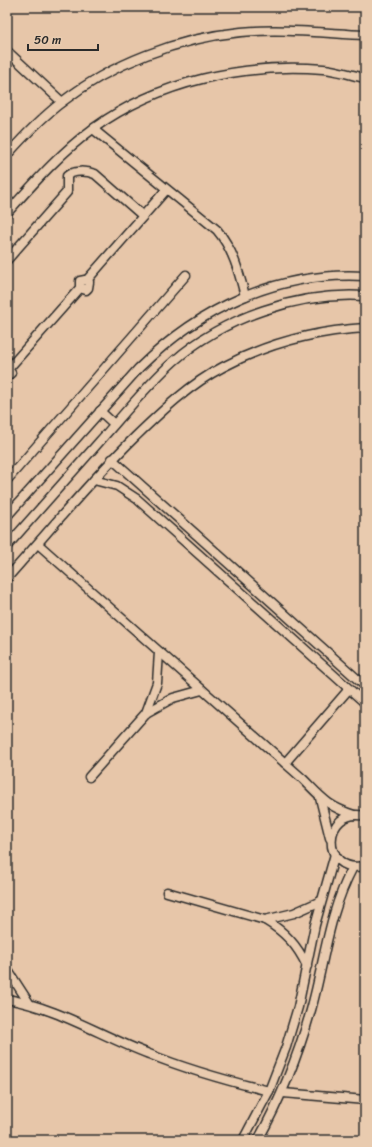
<svg xmlns="http://www.w3.org/2000/svg" width="372" height="1147" viewBox="0 0 372 1147" font-family="Sriracha,sans-serif">
<style>
.lines{fill:none;stroke-linecap:round;stroke-linejoin:round}
.street-casing{stroke:#2b2b2b;stroke-width:11}
.street{stroke:#e9cbaf;stroke-width:8}
</style>
<rect width="100%" height="100%" fill="#e7c6a9"/>
<filter id="ink" filterUnits="userSpaceOnUse"><feTurbulence type="fractalNoise" baseFrequency=".025" numOctaves="2"/><feDisplacementMap in="SourceGraphic" scale="8" xChannelSelector="R" yChannelSelector="G"/><feConvolveMatrix kernelMatrix="1 2 1 2 8 2 1 2 1" color-interpolation-filters="sRGB"/></filter>
<g filter="url(#ink)">
<g class="lines">
<g class="street-casing">
<g id="street">
<path d="M 7,51 L 62,102"/>
<path d="M 93,129 L 217,230 C 233,249 239,272 245,296"/>
<path d="M 7,155 C 24,136 41,118 62,102 C 111,64 178,38 241,32 C 282,28 324,33 365,35"/>
<path d="M 7,213 C 34,183 61,152 94,128 C 159,81 244,63 323,69 C 337,70 351,75 365,78"/>
<path d="M 7,260 L 67,192 L 67,176 C 73,170 87,171 95,174 L 143,216"/>
<path d="M 87,280 L 166,190"/>
<path d="M 7,368 L 11,373 L 7,376"/>
<path d="M 9,368 L 80,288 L 80,281 L 85,280 L 89,282 L 88,288 L 86,290 L 80,288"/>
<path d="M 100,411 L 114,424"/>
<path d="M 112,459 L 365,686"/>
<path d="M 7,480 L 186,275"/>
<path d="M 94,480 L 117,486 L 137,499 L 365,703"/>
<path d="M 7,516 L 139,368 C 200,308 277,271 365,276"/>
<path d="M 38,544 L 303,779 C 322,798 327,806 354,815"/>
<path d="M 7,546 C 38,511 69,476 100,441 C 124,414 147,385 174,361 C 224,317 298,292 365,296"/>
<path d="M 7,578 C 49,531 90,481 135,437 C 162,411 190,384 223,367 C 268,343 314,331 365,328"/>
<path d="M 146,713 L 157,683 L 159,652"/>
<path d="M 285,763 L 349,689"/>
<path d="M 89,777 L 146,713 L 173,698 L 202,690"/>
<path d="M 320,798 L 330,838"/>
<path d="M 365,816 C 322,806 319,875 365,866"/>
<path d="M 167,892 L 265,920 C 285,932 297,945 307,966"/>
<path d="M 265,920 L 294,913 L 321,901"/>
<path d="M 7,969 L 29,1003"/>
<path d="M 7,999 C 58,1008 101,1036 149,1054 C 188,1070 228,1081 269,1091"/>
<path d="M 283,1093 L 365,1100"/>
<path d="M 243,1140 L 269,1091 L 286,1047 L 298,1007 L 315,925 L 335,854"/>
<path d="M 258,1140 C 281,1099 298,1056 311,1010 C 325,960 328,914 353,867"/>
</g>
</g>
<use href="#street" class="street"/>
</g>
</g>
<rect width="372" height="1147" fill="none" stroke="#e9cbaf" stroke-width="24"/>
<rect x="12" y="12" width="348" height="1123" fill="none" stroke="#2b2b2b" stroke-width="1.5" filter="url(#ink)"/>
<path d="M28 44v6h70v-6" fill="none" stroke="#2b2b2b" stroke-width="2"/>
<text x="34" y="44" font-size="12" fill="#2b2b2b" stroke="#e9cbaf" stroke-width="3" paint-order="stroke">50 m</text>
</svg>
